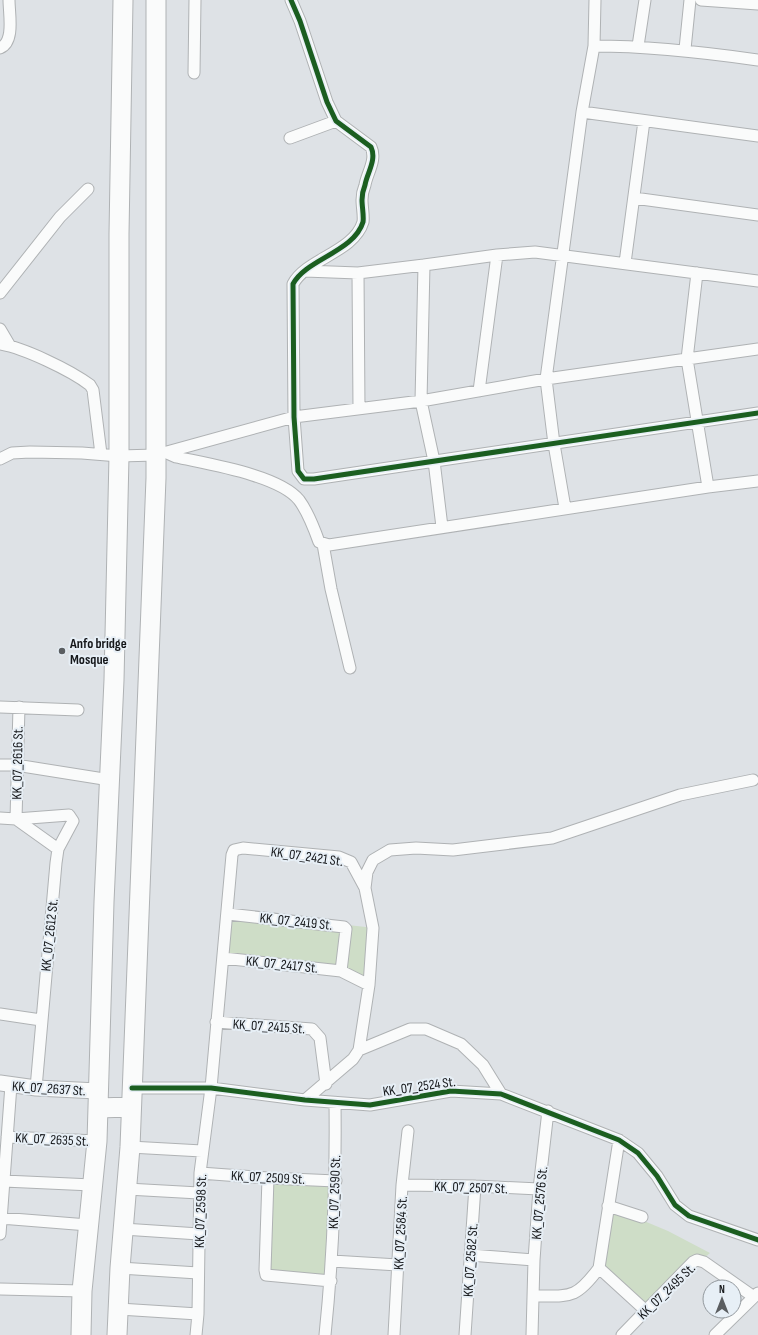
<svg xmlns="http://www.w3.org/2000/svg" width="758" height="1335" font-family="'Sofia Sans Condensed',sans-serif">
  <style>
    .green { fill: #ceddc7 }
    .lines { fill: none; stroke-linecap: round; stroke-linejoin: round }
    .street-casing { stroke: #afb2b4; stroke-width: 13 }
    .secondary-casing { stroke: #afb2b4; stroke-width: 17 }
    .highway-casing { stroke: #afb2b4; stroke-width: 21 }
    .street { stroke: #fafbfb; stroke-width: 11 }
    .secondary { stroke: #fafbfb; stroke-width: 15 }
    .highway { stroke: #fafbfb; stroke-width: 19 }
    .cycleway-casing { stroke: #e7eff6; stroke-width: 8 }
    .cycleway { stroke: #1b5e20; stroke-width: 5 }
    .poi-dot { fill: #5b5e61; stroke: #e7eff6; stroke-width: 1.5 }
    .labels { text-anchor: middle; stroke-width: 4; stroke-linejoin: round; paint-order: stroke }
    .poi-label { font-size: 14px; font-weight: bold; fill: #15171a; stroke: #e7eff6; text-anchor: start }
    .street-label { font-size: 14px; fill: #15171a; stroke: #e7eff6 }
  </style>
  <rect width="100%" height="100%" fill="#dee2e6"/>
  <path class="green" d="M228,912L375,928L370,976L222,957Z
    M268,1178L336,1181L331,1281L265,1270Z
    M608,1206L668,1231L710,1253L645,1310L599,1268Z"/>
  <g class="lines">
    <defs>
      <path id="street" d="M291,0L300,21L327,102L336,121L371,147C377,160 367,173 365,185C363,190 362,195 362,200C362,207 364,216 363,222C354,252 306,259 293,284L294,417L298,471L304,479H314L758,413
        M701,0L758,4
        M594,46C650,46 702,52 758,60
        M638,46L645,0
        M0,48C15,42 9,14 9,0
        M685,49L690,0
        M194,73L195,0
        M582,112L594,46L595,0
        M290,138L336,121
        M634,198L758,215
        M625,263L644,121
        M305,271L358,273L424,265
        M358,273L359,409
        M0,293L60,217L88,189
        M0,329L10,346
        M0,344C24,348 70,370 90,385L93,390L101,454
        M479,391L497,255
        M167,453L176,457C207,464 279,475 299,500C308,512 314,528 319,542L329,545L708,487L758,481
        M0,459L12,453L30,452L82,453L119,456L156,455L294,417L421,401L546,379L687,359L697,273
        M708,487L687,359L758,349
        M565,508L554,444L546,379L582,112L758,136
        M442,527L434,461L421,401L424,265L497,255L535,252L758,281
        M323,544L331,589L350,668
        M0,707L78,710
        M0,765H16L110,780
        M0,818L16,819L69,815L73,821L58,849L56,863L36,1088
        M16,819L19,707
        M16,819L58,849
        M228,914L344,927L346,929L341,971
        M223,958L341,971L369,985
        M0,1014L41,1020
        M216,1022L312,1029L320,1038L326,1084
        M359,1050L410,1029H426L461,1044L483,1065L501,1094
        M132,1088H211L305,1100L370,1105L451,1091L501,1094L619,1140L638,1153L657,1176L675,1205L689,1216L758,1240
        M305,1100L353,1059L359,1050L369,985L373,928L365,888L367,872L373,860L390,850L416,848L453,850L552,838L680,795L753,780
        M7,1137L97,1141
        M619,1140L599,1268L645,1310
        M130,1147L202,1151
        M200,1173L268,1178L336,1181
        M268,1178L265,1270L266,1275L331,1281
        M4,1181L92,1185
        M402,1185L475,1186L539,1189
        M127,1189L199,1193
        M608,1206L642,1217
        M0,1218L88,1225
        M123,1229L199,1234
        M0,1234L11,1085
        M470,1255L534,1260
        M332,1261L398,1265
        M120,1268L198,1273
        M0,1289L82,1291
        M534,1296C571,1296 576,1299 599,1268
        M119,1309L198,1314
        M196,1335L198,1314L200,1173L211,1088L232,855L234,850L243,848L339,857L351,862L365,888
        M325,1335C333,1258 336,1181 335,1103
        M394,1335L402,1185L408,1131
        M465,1335L475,1186
        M532,1335L534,1260L539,1189L548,1111
        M622,1335L693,1262L697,1260L704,1262L754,1297
        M715,1335L758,1293"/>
      <path id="secondary" d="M0,1083L36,1088L98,1091"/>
      <path id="highway" d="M98,1108L131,1107
        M81,1335L82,1291L97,1141L104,902L114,680L119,456V234L123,0
        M117,1335L120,1268L130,1147L156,478V0"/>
    </defs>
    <use href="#street" class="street-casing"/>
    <use href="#secondary" class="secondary-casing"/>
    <use href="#highway" class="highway-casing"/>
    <use href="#street" class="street"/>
    <use href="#secondary" class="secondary"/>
    <use href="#highway" class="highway"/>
    <defs>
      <path id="cycleway" d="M291,0L300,21L327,102L336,121L371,147C377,160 367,173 365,185C363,190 362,195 362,200C362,207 364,216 363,222C354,252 306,259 293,284L294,417L298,471L304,479H314L758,413
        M132,1088H211L305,1100L370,1105L451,1091L501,1094L619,1140L638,1153L657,1176L675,1205L689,1216L758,1240"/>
    </defs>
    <use href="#cycleway" class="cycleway-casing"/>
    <use href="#cycleway" class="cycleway"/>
  </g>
  <circle class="poi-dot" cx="62" cy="651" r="4"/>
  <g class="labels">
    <g class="poi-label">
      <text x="70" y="648">Anfo bridge<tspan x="70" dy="16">Mosque</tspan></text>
    </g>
    <g class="street-label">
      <text transform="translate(17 763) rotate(-89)" y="5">KK_07_2616 St.</text>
      <text transform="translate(307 856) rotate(8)" y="5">KK_07_2421 St.</text>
      <text transform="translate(296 921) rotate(6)" y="5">KK_07_2419 St.</text>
      <text transform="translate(49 935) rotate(-84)" y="5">KK_07_2612 St.</text>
      <text transform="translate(282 964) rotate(6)" y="5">KK_07_2417 St.</text>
      <text transform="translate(269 1026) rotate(4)" y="5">KK_07_2415 St.</text>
      <text transform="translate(419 1086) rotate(-8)" y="5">KK_07_2524 St.</text>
      <text transform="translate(49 1088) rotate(4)" y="5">KK_07_2637 St.</text>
      <text transform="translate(52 1139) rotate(3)" y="5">KK_07_2635 St.</text>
      <text transform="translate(268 1177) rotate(3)" y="5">KK_07_2509 St.</text>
      <text transform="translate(471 1187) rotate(2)" y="5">KK_07_2507 St.</text>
      <text transform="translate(334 1192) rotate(-88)" y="5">KK_07_2590 St.</text>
      <text transform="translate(539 1203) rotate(-85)" y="5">KK_07_2576 St.</text>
      <text transform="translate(200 1211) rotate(-88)" y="5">KK_07_2598 St.</text>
      <text transform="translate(400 1233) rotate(-87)" y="5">KK_07_2584 St.</text>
      <text transform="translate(470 1260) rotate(-86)" y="5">KK_07_2582 St.</text>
      <text transform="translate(666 1291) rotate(-44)" y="5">KK_07_2495 St.</text>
    </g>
  </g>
  <g transform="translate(722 1299)"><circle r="19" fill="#e7eff6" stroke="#93999e"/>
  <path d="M0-3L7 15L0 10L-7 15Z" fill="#5b5e61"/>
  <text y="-6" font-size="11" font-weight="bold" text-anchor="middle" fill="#15171a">N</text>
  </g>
</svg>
